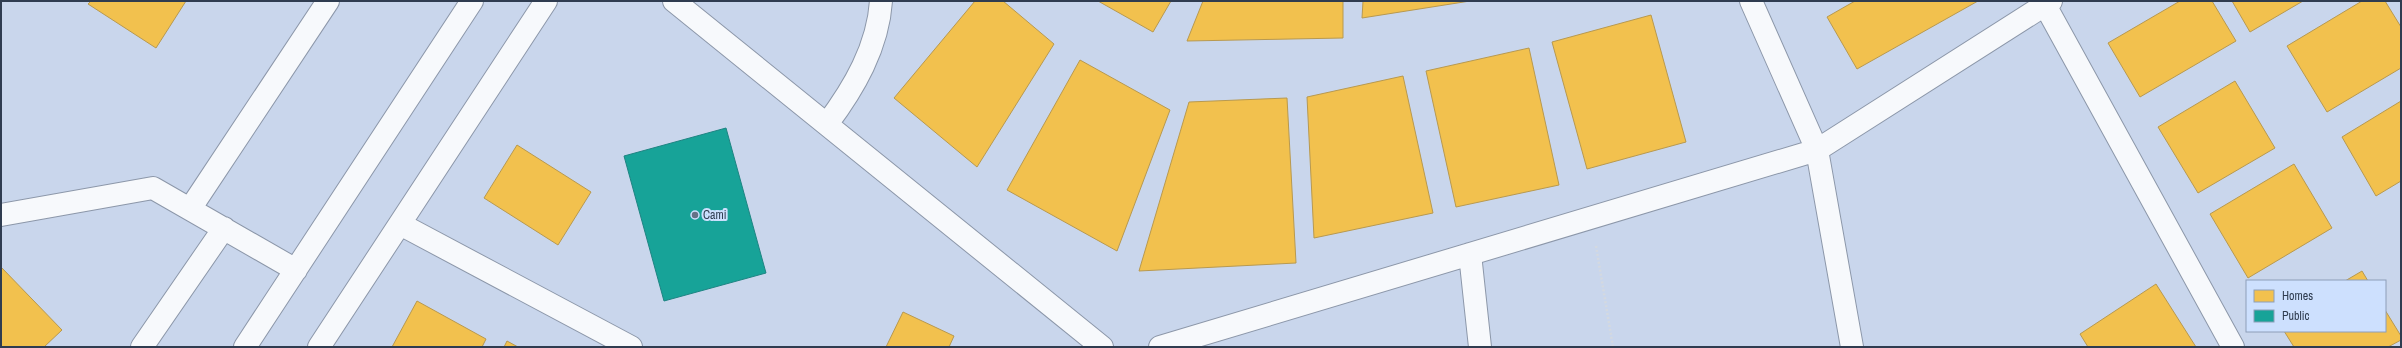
<svg xmlns="http://www.w3.org/2000/svg" width="2402" height="348" font-family="'Archivo Narrow',sans-serif">
  <style>
    .homes { fill: #f2c14e; stroke: #b8994f }
    .public { fill: #17a398; stroke: #1e8482 }
    .lines { fill: none; stroke-linecap: round; stroke-linejoin: round }
    .minor-casing { stroke: #8c97a9; stroke-width: 24 }
    .path { stroke: #d4d9e0; stroke-width: 2.5; stroke-dasharray: 2 2; stroke-linecap: butt }
    .minor { stroke: #f7f9fc; stroke-width: 22 }
    .poi-dot { fill: #657287; stroke: #cde0fe; stroke-width: 1.5 }
    .labels { text-anchor: middle; stroke-width: 4; stroke-linejoin: round; paint-order: stroke }
    .poi-label { font-size: 12px; fill: #2f3c50; stroke: #cde0fe; text-anchor: start }
  </style>
  <rect width="100%" height="100%" fill="#c9d6ec"/>
  <path class="homes" d="M91,1H186L156,48L88,4Z
    M975,1H1003L1054,44L977,167L894,98Z
    M1098,1H1171L1153,32Z
    M1203,1H1343V38L1187,41Z
    M1363,1H1470L1362,18Z
    M1855,1H1978L1857,69L1827,17Z
    M2180,1H2212L2236,41L2140,97L2108,43Z
    M2232,1H2303L2250,32Z
    M2362,1H2385L2401,27V68L2327,112L2287,46Z
    M1651,15L1686,142L1587,169L1552,42Z
    M1529,48L1559,185L1456,207L1426,71Z
    M1080,60L1170,110L1117,251L1007,190Z
    M1403,76L1433,213L1314,238L1307,97Z
    M2235,81L2275,148L2198,193L2158,127Z
    M1287,98L1296,263L1139,271L1189,102Z
    M2401,101V181L2376,196L2342,137Z
    M517,145L591,192L558,245L484,198Z
    M2294,164L2332,228L2248,278L2210,214Z
    M1,267L62,330L44,347H1Z
    M2362,271L2368,281H2345Z
    M2156,284L2196,347H2088L2080,334Z
    M417,301L486,339L482,347H392Z
    M2385,310L2401,336V340L2388,347H2294L2284,331H2385Z
    M903,312L954,336L949,347H886Z
    M507,341L518,347H504Z"/>
  <path class="public" d="M726,128L766,273L664,301L624,156Z"/>
  <g class="lines">
    <defs>
      <path id="minor" d="M674,1L1102,347
        M1751,1L1817,150L1852,347
        M2045,5L2233,347
        M827,124C854,88 878,47 881,1
        M190,209L328,1
        M1,215L153,188L296,270
        M400,224L631,347
        M1470,254L1480,347
        M142,347L224,228
        M245,347L472,1
        M319,347L546,1
        M1160,347L1817,150L2051,1"/>
    </defs>
    <use href="#minor" class="minor-casing"/>
    <path class="path" d="M1596,246L1613,347"/>
    <use href="#minor" class="minor"/>
  </g>
  <circle class="poi-dot" cx="695" cy="215" r="4"/>
  <g class="labels">
    <g class="poi-label">
      <text x="703" y="219">Cami</text>
    </g>
  </g>
  <rect width="2402" height="348" fill="none" stroke="#2f3c50" stroke-width="4"/>
  <rect x="2246" y="280" width="140" height="52" fill="#cde0fe" stroke="#8e9eb8"/>
  <rect x="2254" y="290" width="20" height="12" fill="#f2c14e" stroke="#8e9eb8"/>
  <text x="2282" y="300" font-size="12" fill="#2f3c50">Homes</text>
  <rect x="2254" y="310" width="20" height="12" fill="#17a398" stroke="#8e9eb8"/>
  <text x="2282" y="320" font-size="12" fill="#2f3c50">Public</text>
</svg>
